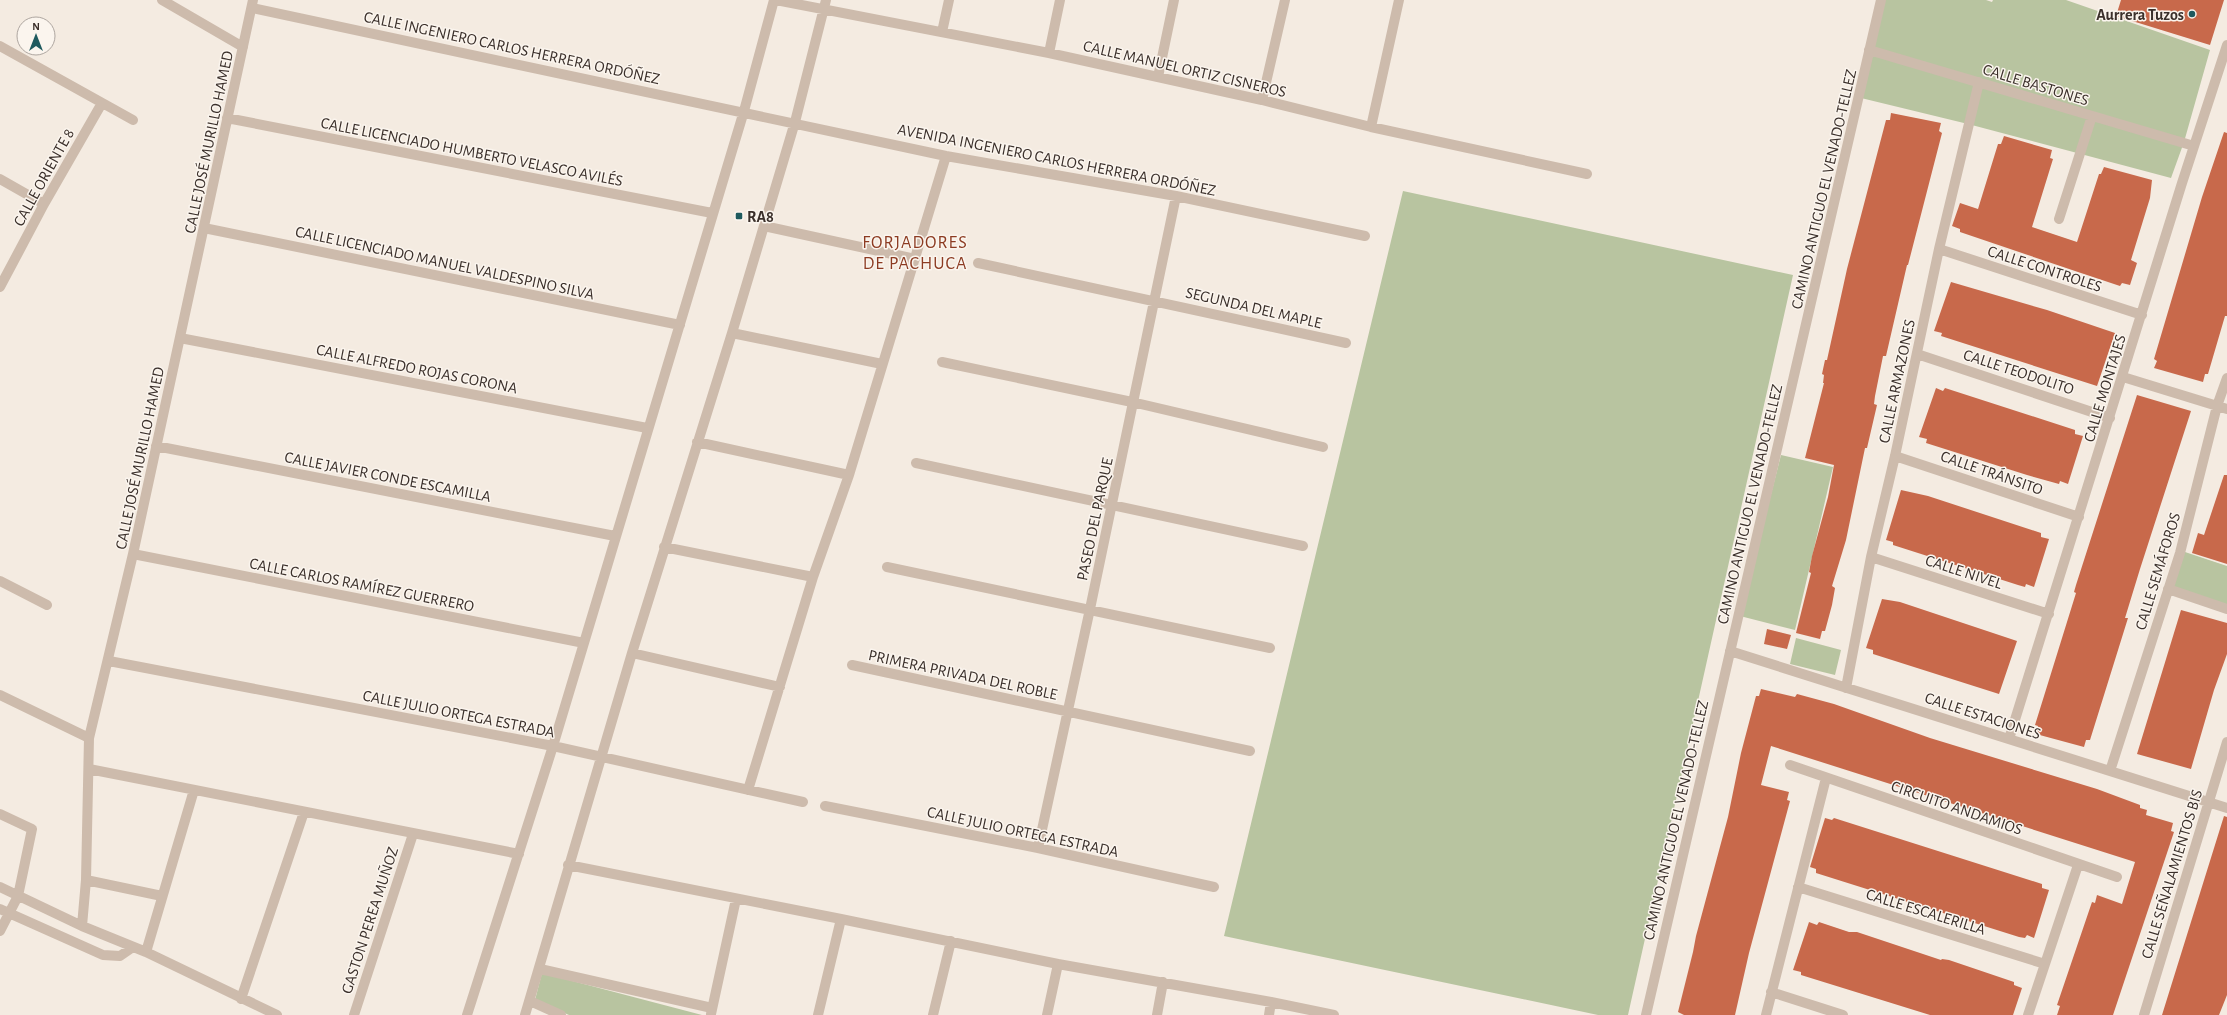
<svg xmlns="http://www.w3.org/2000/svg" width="2227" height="1015" font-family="'Alegreya Sans',sans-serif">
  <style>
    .green { fill: #b8c4a0 }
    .building { fill: #c8694b }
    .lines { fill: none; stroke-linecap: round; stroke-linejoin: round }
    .minor { stroke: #cdbbac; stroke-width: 10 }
    .poi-dot { fill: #1f5a5e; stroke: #fbf5ee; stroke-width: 1.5 }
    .labels { text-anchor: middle; stroke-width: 3; stroke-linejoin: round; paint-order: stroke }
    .poi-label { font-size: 16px; font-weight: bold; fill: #3b302b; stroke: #fbf5ee; text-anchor: end }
    .street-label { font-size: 16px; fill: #3b302b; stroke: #fbf5ee }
    .quarter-label { font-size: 18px; letter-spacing: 1px; fill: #8c3b22; stroke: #fbf5ee }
  </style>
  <rect width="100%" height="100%" fill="#f4ebe1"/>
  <path class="green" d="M1882,0H1986L1992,2L1993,0H2066L2210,50L2184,142L2171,178L1968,124L1861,98Z
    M1403,191L1793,275L1628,1015H1598L1224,936Z
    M1781,455L1833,467L1795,630L1740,616Z
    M2182,551L2227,566V605L2172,586Z
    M1796,638L1841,650L1835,675L1790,664Z
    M542,973L702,1015H569L535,1000Z"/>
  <path class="building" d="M2121,0H2224L2210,45L2116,16Z
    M1891,113L1941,123L1939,131L1942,133L1908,265H1907L1886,356H1883L1875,396L1874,404L1877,405L1867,448H1865L1846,540L1832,586L1835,588L1832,605L1825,631H1822L1820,639L1796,633L1811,573L1809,572L1812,556L1828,497L1834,465L1805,458L1824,383H1823L1824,375L1822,374L1825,360H1827L1847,269L1886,120H1890Z
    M2224,132L2227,133V316H2225L2208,374H2205L2203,382L2154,368L2157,361L2154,359L2202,197Z
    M2004,136L2052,150L2050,158L2053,159L2032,227L2077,242L2099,174H2101L2104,167L2152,180L2150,198L2131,260L2137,263L2130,285L2122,283L2120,286L2078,272L1960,232V229L1952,226L1960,203L1978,209L1998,144H2001Z
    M1951,282L2047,310L2115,333L2097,386L1941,336L1942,333L1934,331Z
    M1936,388L1943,391L1945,388L2075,430V434L2083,436L2068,484L2060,481L2059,484L2027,475L1926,443L1927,439L1919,437Z
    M2137,395L2191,411L2140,569L2125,618H2128L2090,740H2086L2084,747L2036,734L2038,726L2035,725L2076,593L2074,592L2076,585Z
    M2224,475H2227V564L2192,553L2198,533L2204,535Z
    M1901,490L1928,496L2041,533V537L2049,539L2034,587L2026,584L2025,587L2018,585L1893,545V542L1886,540Z
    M1882,599L1900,602L2017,641L1999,694L1873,654V650L1866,648Z
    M2181,610L2227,623V654L2214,690L2191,769L2137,754Z
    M1767,629L1791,635L1787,649L1764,644Z
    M1761,689L1795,697L1797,694L1834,704L1930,738L2097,789L2140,805V808L2147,810L2146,815L2173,823L2171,831L2174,832L2113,1015H2057L2060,1006L2057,1005L2092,902L2095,903L2097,895L2122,904L2135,862L1771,746L1761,785L1789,792L1787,800L1790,801L1749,953L1735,1015H1684L1678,1012L1693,952L1696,936L1728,817L1741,753L1756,696H1759Z
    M2224,816L2227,817V995L2219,1015H2162Z
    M1825,818L1832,820L1834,818L2042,884V888L2049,890L2034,938L2027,935L2025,938L2019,937L1816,873V869L1810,867Z
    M1809,922L1817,925L1819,922L1849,932H1857L1941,960L1942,959L1949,960L2014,982V985L2022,988L2013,1015H1930L1801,975V972L1793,970Z"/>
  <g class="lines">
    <path class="minor" d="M162,0L243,47
      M776,0L1049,53L1262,100L1371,127L1587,174
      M252,8L946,156L1176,196L1365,236
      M942,32L949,0
      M0,46L133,120
      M1869,50L2194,146
      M1049,53L1060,0
      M1158,77L1174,0
      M1262,100L1285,0
      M227,118L712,213
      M1371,127L1399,0
      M0,179L44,204
      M2059,219L2092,116
      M764,226L915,259
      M204,228L680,325
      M1939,249L2142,315
      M978,263L1346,343
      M0,287L44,204L102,103
      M732,333L882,364
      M180,338L647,428
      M1917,354L2110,418
      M942,362L1132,402L1323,447
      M2123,377L2227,409
      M697,442L849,475
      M156,446L615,536
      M1895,456L2079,517
      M916,463L1303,546
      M664,547L813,577
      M133,554L584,643
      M1871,557L2049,614
      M887,567L1270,648
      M0,581L47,605
      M2168,589L2227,609
      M1730,651L2227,808
      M632,653L780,687
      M109,661L553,746L803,802
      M852,665L1250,751
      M1846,688L1871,557L1895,456L1939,249L1979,82
      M0,695L89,738
      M2009,739L2182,183L2227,45
      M1790,765L2117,877
      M89,769L519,854
      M2110,771L2180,553L2217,406L2227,378
      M748,790L813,577L849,475L946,156
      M825,806L1038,848L1214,887
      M0,814L32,829L18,896L0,931
      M1038,848L1090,609L1176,196
      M568,865L841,919L1058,964L1271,1002L1334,1015
      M86,880L162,896
      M0,887L82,926L146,952L277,1015
      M1798,887L2045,964
      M0,909L103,955L120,956L133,947
      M82,926L86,880L89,738L133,554L253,0
      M146,952L194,790
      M540,969L712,1008
      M1771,992L1843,1015
      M241,999L304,812
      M530,1001L561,1015
      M711,1014L736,899
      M354,1015L413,834
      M467,1015L553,746L744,111L774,0
      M525,1015L632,653L732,333L795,122L826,0
      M818,1015L841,919
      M933,1015L951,941
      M1047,1015L1058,964
      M1157,1015L1163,982
      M1269,1015L1271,1002
      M1646,1015C1724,677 1803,339 1881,0
      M1766,1015L1826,778
      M2028,1015L2078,865
      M2144,1015L2227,742"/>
  </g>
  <g class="poi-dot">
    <circle cx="2192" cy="14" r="4"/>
    <rect x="735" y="212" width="8" height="8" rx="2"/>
  </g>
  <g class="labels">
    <g class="poi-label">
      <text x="2184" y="20">Aurrera Tuzos</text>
      <text x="747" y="222" text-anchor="start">RA8</text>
    </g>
    <g class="street-label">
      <text transform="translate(512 47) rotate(12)" y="6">CALLE INGENIERO CARLOS HERRERA ORDÓÑEZ</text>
      <text transform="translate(1185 68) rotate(13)" y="6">CALLE MANUEL ORTIZ CISNEROS</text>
      <text transform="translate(2036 84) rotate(17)" y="6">CALLE BASTONES</text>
      <text transform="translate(208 142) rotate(-78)" y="6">CALLE JOSÉ MURILLO HAMED</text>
      <text transform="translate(472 151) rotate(11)" y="6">CALLE LICENCIADO HUMBERTO VELASCO AVILÉS</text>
      <text transform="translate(1057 159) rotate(11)" y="6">AVENIDA INGENIERO CARLOS HERRERA ORDÓÑEZ</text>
      <text transform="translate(43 177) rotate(-61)" y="6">CALLE ORIENTE 8</text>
      <text transform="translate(1823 189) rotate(-77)" y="6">CAMINO ANTIGUO EL VENADO-TELLEZ</text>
      <text transform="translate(445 262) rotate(12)" y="6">CALLE LICENCIADO MANUEL VALDESPINO SILVA</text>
      <text transform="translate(2045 268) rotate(18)" y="6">CALLE CONTROLES</text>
      <text transform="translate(1254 307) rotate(13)" y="6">SEGUNDA DEL MAPLE</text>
      <text transform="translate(417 368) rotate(11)" y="6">CALLE ALFREDO ROJAS CORONA</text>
      <text transform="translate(2019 371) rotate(18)" y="6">CALLE TEODOLITO</text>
      <text transform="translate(1896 381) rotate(-78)" y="6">CALLE ARMAZONES</text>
      <text transform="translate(2104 388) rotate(-73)" y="6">CALLE MONTAJES</text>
      <text transform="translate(139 458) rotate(-78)" y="6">CALLE JOSÉ MURILLO HAMED</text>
      <text transform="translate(1992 472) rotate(19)" y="6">CALLE TRÁNSITO</text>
      <text transform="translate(388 476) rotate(11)" y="6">CALLE JAVIER CONDE ESCAMILLA</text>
      <text transform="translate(1749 504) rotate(-77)" y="6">CAMINO ANTIGUO EL VENADO-TELLEZ</text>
      <text transform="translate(1094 519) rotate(-78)" y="6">PASEO DEL PARQUE</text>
      <text transform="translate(1964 571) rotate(18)" y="6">CALLE NIVEL</text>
      <text transform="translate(2157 571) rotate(-73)" y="6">CALLE SEMÁFOROS</text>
      <text transform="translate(362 584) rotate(11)" y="6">CALLE CARLOS RAMÍREZ GUERRERO</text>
      <text transform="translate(963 674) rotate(12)" y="6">PRIMERA PRIVADA DEL ROBLE</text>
      <text transform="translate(459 713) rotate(11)" y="6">CALLE JULIO ORTEGA ESTRADA</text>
      <text transform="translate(1983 715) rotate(18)" y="6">CALLE ESTACIONES</text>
      <text transform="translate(1957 807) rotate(19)" y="6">CIRCUITO ANDAMIOS</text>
      <text transform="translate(1675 820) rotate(-77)" y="6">CAMINO ANTIGUO EL VENADO-TELLEZ</text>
      <text transform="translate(1023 831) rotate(12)" y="6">CALLE JULIO ORTEGA ESTRADA</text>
      <text transform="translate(2171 874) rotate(-73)" y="6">CALLE SEÑALAMIENTOS BIS</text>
      <text transform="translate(1926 911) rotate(17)" y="6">CALLE ESCALERILLA</text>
      <text transform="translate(369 920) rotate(-72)" y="6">GASTON PEREA MUÑOZ</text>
    </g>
    <g class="quarter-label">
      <text x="915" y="248">FORJADORES<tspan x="915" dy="21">DE PACHUCA</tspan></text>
    </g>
  </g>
  <g transform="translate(36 36)"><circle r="19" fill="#fbf5ee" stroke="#aea6a0"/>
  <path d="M0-3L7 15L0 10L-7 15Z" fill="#1f5a5e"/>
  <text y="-6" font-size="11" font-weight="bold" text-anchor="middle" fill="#3b302b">N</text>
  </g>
</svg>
